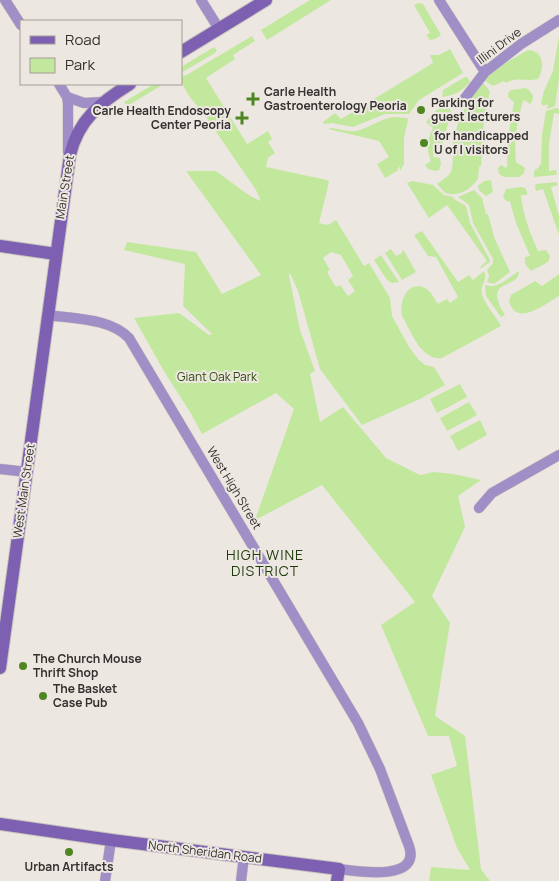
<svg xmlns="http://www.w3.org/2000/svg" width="559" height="881" font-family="Manrope,sans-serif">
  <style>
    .green { fill: #c2e89e; fill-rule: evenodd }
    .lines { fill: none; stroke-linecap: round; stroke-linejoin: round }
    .street-casing { stroke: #c8c3bd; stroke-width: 11 }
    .secondary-casing { stroke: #c8c3bd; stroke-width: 14 }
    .street { stroke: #a08ec6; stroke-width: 10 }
    .secondary { stroke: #7e60b2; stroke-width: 12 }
    .poi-dot { fill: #4e8621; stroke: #ede7e1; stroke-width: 2 }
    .labels { text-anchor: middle; stroke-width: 4; stroke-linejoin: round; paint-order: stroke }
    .street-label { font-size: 12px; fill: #33312f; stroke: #ede7e1 }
    .poi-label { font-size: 12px; font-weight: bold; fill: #33312f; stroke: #ede7e1; text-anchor: start }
    .park-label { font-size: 12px; fill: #2f4a0b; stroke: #ede7e1 }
    .neighbourhood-label { font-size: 14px; letter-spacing: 1px; fill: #213c0c; stroke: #ede7e1 }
  </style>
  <rect width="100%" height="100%" fill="#ede7e1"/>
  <path class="green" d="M310,0H331L267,40L261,30Z
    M418,3L423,4L441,35L435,39L430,40L426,35L430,33L414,5Z
    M252,36L255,41L233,55L235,59L206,78L247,144L268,131L272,139L268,142L275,153L268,158L266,167L327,180L329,182L319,223L328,225L336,220L364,266L369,263L390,298L392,316L409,347L418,359L425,365L434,367L445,385L420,399L362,425L320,369L298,291L290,273L289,275L300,330L315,371L310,374L320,422L343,407L386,458L420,475L434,472L453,474L481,480L458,496L465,527L432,596L450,623L435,716L465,736L481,869L490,881H429L431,867L470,870L457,848L431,775L457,766L449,736H428L381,625L415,602L322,485L255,520L294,409L276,393L202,434L190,412L165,373L134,318L179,313L209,335L212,334L183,306L185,264L124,250L127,242L196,252L222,294L261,275L186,171H216L250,196L261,201L256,190L204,114L189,96L181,82V77L184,75L185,76ZM331,252L341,255L353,276L348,280L355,291L348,296L340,285L336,287L328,274V271L330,270L323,258Z
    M559,36V79L555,106L547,109L548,104L543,106L541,103L544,91L553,71Z
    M214,47L217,50L215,53L181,73V67Z
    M450,49L463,73L419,100L409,114H385L353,127L332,123L324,124L323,122L335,113L341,119L433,63L430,55H439Z
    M528,50C544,51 545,67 538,79C526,82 517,76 506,83L504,81L493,86L484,80L502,65Z
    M465,77L468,78L470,82C461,92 455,95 442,97L443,90Z
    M482,82L490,91L484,121L481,166L479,167L478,179C470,190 458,197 445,193L437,184C453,173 452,174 453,154H451C454,126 465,103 482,82Z
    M154,84H164L127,106L124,102Z
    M526,88C532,92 536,98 530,104L524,100L523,101C517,121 514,141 516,162L525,168L524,173L519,177H504L499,174L498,168L501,165L506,168L507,167L508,137L514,102L508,97V93L511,90Z
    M443,106L449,107L451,112L443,143H435L433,157L440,158L441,164L439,170L435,171L428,169L425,165L431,161C426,149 427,139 433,128L426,122L434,112Z
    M555,108L559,109V114L554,113L549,144V171L556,170L557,174L555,175L534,177V171L539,167L541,163L542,135L546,111Z
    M394,117L407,118L408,120L404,138V164L400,171V166L397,171L385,178L377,164L389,157L379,141L328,129L331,128C340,129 347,132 356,131C370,128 379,119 394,117Z
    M491,180L493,192L486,196L479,190L478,186L484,181Z
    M412,181L433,185L444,195L453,197L454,199L466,206L470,223L490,260V262L481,268L480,267L487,261L447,205L429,218L407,183Z
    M556,182L558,185L551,187L559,216V235L543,189L536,191L535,186L536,184Z
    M521,187L525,188L527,192V195H521C523,215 530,233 538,251L546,250L550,256L548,262L531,271L525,264V257L530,256L516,223L510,202L505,200L503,197L506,189Z
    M474,190L482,198L486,214H488L494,237L510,272L494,284L487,282L489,276L487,270L493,263V259L473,223L469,205L458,197Z
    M422,231L458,282L469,275L473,280L484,271C488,280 480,285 482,294C485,305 496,316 501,326L442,358C421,361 411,331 402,316C399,302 407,280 425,288C431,291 434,298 438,304L447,299L450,303L458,297L436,257L428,256L414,235Z
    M391,249L396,256L402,253L403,249L416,272L402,280L385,253Z
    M381,255L399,282L392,283L387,280L374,260Z
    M519,271C519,291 481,276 505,315L501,317L486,296L485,286L486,285C497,290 509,277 519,271Z
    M559,274V296C545,304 516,328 509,301L511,295L535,281L542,286Z
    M460,384L467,397L437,413L430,399Z
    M469,402L477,415L447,431L440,418Z
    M480,420L487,435L458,451L450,436Z"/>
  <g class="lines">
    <defs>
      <path id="street" d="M5,0L21,25
        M201,0L219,29
        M439,0L485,72
        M59,84L67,97L68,103V152
        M67,97L84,103L102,102
        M462,102L485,72L521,44L559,20
        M48,315C74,319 110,318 129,338L358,723L380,769L409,846C421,881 361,872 339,869
        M0,469L27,472
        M479,508L492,493L559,455
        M105,881L111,840
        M241,881L244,856"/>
      <path id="secondary" d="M181,52L266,0
        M0,246L56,254
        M0,668L70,155C78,120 101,102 130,84
        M0,824L111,840L339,869L337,881"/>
    </defs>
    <use href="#street" class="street-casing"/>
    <use href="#secondary" class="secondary-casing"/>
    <use href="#street" class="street"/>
    <use href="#secondary" class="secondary"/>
  </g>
  <g class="poi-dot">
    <path d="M250.5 91.5h5v5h5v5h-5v5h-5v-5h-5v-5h5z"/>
    <circle cx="421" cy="110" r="5"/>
    <path d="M239.5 110.5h5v5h5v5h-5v5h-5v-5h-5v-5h5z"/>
    <circle cx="424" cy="143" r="5"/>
    <circle cx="23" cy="666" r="5"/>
    <circle cx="43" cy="696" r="5"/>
    <circle cx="69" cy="852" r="5"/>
  </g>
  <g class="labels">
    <g class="street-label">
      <text transform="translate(499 46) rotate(-37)" y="4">Illini Drive</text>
      <text transform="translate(65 187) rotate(-81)" y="4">Main Street</text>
      <text transform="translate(234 488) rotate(59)" y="4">West High Street</text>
      <text transform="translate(24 491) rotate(-82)" y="4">West Main Street</text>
      <text transform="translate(205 852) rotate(7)" y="4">North Sheridan Road</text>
    </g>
    <g class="poi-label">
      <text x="264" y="96">Carle Health<tspan x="264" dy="14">Gastroenterology Peoria</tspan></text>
      <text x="431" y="107">Parking for<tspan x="431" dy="14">guest lecturers</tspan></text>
      <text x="231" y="115" text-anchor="end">Carle Health Endoscopy<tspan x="231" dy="14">Center Peoria</tspan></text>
      <text x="434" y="140">for handicapped<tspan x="434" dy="14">U of I visitors</tspan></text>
      <text x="33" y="663">The Church Mouse<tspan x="33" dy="14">Thrift Shop</tspan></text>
      <text x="53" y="693">The Basket<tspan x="53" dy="14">Case Pub</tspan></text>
      <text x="69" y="871" text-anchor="middle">Urban Artifacts</text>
    </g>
    <g class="park-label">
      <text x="217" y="381">Giant Oak Park</text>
    </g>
    <g class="neighbourhood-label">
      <text x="265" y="560">HIGH WINE<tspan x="265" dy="16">DISTRICT</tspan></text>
    </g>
  </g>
  <rect x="20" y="20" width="162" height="65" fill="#ede7e1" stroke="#a39e9a"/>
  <rect x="30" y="36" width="25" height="8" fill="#7e60b2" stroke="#a39e9a"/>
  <text x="65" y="45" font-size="15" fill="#33312f">Road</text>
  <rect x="30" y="58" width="25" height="15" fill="#c2e89e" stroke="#a39e9a"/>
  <text x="65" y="70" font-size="15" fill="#33312f">Park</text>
</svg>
